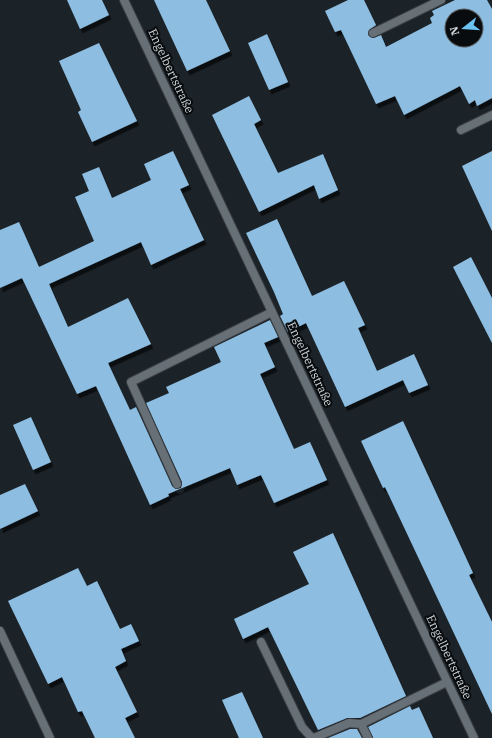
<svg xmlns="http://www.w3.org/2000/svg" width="492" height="738" font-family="'IBM Plex Serif',serif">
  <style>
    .building { fill: #8dbde1; fill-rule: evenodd; filter: url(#shadow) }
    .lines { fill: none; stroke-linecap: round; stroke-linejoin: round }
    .service-casing { stroke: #3a3f44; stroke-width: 10 }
    .minor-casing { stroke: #3a3f44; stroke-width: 10 }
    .service { stroke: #677076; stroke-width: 8 }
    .minor { stroke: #677076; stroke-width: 8 }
    .labels { text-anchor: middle; stroke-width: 4; stroke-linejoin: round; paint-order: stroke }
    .street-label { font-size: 12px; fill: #cdd2d6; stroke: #090c0e }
  </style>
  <defs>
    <filter id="shadow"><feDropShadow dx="2.5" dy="4.5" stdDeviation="0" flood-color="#0009"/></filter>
  </defs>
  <rect width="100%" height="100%" fill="#1c2328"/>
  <path class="building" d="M67,0H102L109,15L80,29Z
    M154,0H206L230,51L187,71Z
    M348,0H364L376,25L369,30L368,35L373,38L381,35L386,47L432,23L430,18L434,15L432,11L455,0H487L492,9V98L477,106L475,100L469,104L460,86L404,115L395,96L376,104L341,30L335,32L325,11ZM452,16H476V40H452Z
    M267,34L288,82L269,90L248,43Z
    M99,43L137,121L92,142L78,112L81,110L59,61Z
    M249,96L261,120L254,124L278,173L323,154L338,190L319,199L314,185L259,212L212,115Z
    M173,151L189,185L180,189L204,240L151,265L141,242L49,284L68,327L128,298L151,344L108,363L130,410L136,407L172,486L176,489L181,488L182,482L146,403L169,393L166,387L221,362L214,347L270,320L278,337L264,343L275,367L260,374L294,449L310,442L327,480L274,503L261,475L237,485L230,468L168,494L169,496L150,505L96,386L77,394L22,278L0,288V230L19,222L39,267L94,241L75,197L89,191L82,174L99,167L112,198L151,180L144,164Z
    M492,151V231L462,166Z
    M277,219L312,296L344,281L365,325L358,328L377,371L414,354L428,385L409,393L403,380L345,407L306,323L288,332L280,316L283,314L274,292L246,233Z
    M471,257L492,298V343L453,267Z
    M31,417L51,462L33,470L13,425Z
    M403,421L473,573L469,575L492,622V714L385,487L383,488L361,441Z
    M25,484L38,511L0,529V495Z
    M333,533L406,696L360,718H347L318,730L268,627L243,639L234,619L309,584L293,552Z
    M78,568L87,586L97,581L120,629L131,624L139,641L121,649L126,661L115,667L137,712L125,718L135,738H95L82,711L78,712L62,677L48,684L8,601Z
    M242,692L263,738H239L222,700Z
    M410,706L412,710L419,707L433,738H373L368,727Z
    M350,729H357L362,738H328Z"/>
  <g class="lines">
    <defs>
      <path id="service" d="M373,33L441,0
        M461,130L492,115
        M177,484L131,382L272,312
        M261,642L302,727L312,738
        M361,724L368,738
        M314,738L349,723L361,724L447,682"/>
      <path id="minor" d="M124,0L474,738
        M0,631L50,738"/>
    </defs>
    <use href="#service" class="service-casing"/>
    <use href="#minor" class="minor-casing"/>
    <use href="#service" class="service"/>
    <use href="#minor" class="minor"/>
  </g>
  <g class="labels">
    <g class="street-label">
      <text transform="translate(171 71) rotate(65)" y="4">Engelbertstraße</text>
      <text transform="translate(310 364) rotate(65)" y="4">Engelbertstraße</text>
      <text transform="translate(449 657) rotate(65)" y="4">Engelbertstraße</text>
    </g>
  </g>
  <g transform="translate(464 28) rotate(253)"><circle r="19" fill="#090c0e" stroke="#575b5e"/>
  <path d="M0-3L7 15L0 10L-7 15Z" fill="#6bc3f2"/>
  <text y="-6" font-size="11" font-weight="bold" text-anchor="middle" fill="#cdd2d6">N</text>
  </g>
</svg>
